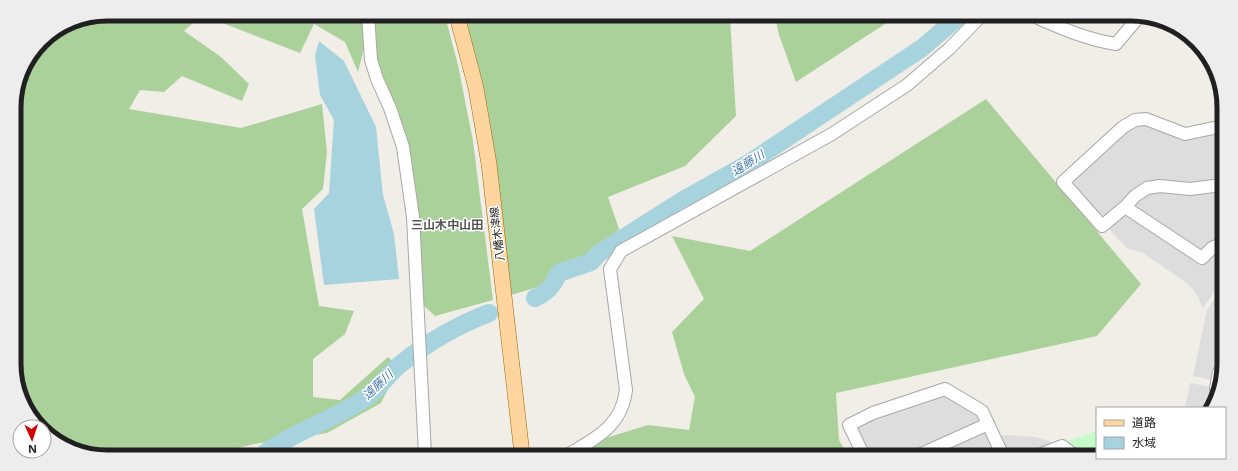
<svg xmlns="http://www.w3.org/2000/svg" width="1238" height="471" font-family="'Open Sans','Noto Sans JP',sans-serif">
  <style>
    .residential { fill: #dedddd }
    .forest { fill: #abd19b }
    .park { fill: #c4fbc8 }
    .water { fill: #a7d3df }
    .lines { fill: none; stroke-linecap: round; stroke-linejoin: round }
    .river { stroke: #a7d3df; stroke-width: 18 }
    .minor-casing { stroke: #a7a7a7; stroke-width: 14 }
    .major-casing { stroke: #9d6700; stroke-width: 16 }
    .minor { stroke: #fff; stroke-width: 12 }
    .major { stroke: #fed49f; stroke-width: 15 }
    .labels { text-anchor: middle; stroke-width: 3; stroke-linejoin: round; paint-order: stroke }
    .street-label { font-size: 11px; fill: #202020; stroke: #fff }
    .water-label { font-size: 12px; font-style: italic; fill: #477aab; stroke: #fff }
    .neighbourhood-label { font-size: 12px; font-weight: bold; fill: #535353; stroke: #fff }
    .rim { fill: none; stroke: #202020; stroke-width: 5 }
  </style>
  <rect width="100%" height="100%" fill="#f1ede7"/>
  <path class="residential" d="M1149,125L1187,140L1215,134L1220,156L1218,157L1222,180L1199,184L1145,183L1136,188L1107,215H1101L1074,185V180L1132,126Z
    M1222,190L1221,239L1206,248L1197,250L1136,207V201L1153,191Z
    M1121,214H1128L1204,265L1212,255L1221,249V282L1203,308L1196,293L1187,283L1143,253L1127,248L1108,228Z
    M1220,290V352L1212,380L1193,376L1207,310Z
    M1190,383L1211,387V391L1219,393L1209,408H1185Z
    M943,395L948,396L979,414L982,418L979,424L909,456H868L856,432L858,425L874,417Z
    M981,431L988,434L999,456H927Z
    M1008,435L1036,437L1055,443L1026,456H1005L998,436Z"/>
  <path class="forest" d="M107,14L362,15L364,48L358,72L345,42L314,24L300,53L202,15L184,31L221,57L249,84L242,101L182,76L164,92L140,90L129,109L241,128L322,104L327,152L323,189L302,209L319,306L354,311L345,334L313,359V397L340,400L388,357L399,367L381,403L327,433L254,444L218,453L77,452L44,430V427L37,425L16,382L14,101L24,66L45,37L72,21Z
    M374,15L445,16L458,65L473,141L493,300L435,316L423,305L408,146L395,106L382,77L377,59Z
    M465,16L730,17L736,116L685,166L608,197L619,229L572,277L511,295L482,86Z
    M775,17L894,18L796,82L779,35Z
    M986,99L1141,284L1097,336L836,393L839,440L848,456L578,454L606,438L648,425L689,430L695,397L684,374L672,332L704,299L672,236L750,251Z"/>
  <path class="park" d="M1097,431V457H1084L1065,442Z"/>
  <path class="water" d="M319,41L344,61L376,127L383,195L394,234L399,279L324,285L314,209L329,193L334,120L320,95L315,56Z"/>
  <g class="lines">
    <path class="river" d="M535,298C548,292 553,285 559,273L591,262L598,254L683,200L749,163L922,48L957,18
      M265,453C296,431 333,420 364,399C379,390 388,373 402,363C428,342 458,325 489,313"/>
    <defs>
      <path id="minor" d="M368,15L371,60L377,79L390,108L403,147L413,217L425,454
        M1038,18C1063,29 1089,40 1116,44L1137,19
        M1222,185L1190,189L1160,186L1147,188L1135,196L1125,207L1102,226L1063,182L1123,127L1135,120L1146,119L1185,134L1223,126
        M1125,207L1202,258L1212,248L1221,244
        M1219,389L1216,388L1219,372
        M569,454C597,438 622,425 626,390L610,269L621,251L832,134L907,85L950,48L979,18
        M864,456L849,425L873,413L945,389L982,411L1003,456
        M917,456L988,424
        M1036,456L1062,446L1077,457"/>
      <path id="major" d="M457,16L476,88L489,164L522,454"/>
    </defs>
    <use href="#minor" class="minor-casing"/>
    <use href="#major" class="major-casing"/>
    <use href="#minor" class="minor"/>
    <use href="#major" class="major"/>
  </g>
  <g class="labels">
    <g class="street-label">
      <text transform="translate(497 234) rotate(-97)" y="4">八幡木津線</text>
    </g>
    <g class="water-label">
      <text transform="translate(748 163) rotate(-32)" y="4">遠藤川</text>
      <text transform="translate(378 385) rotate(-43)" y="4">遠藤川</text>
    </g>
    <g class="neighbourhood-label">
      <text x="447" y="229">三山木中山田</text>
    </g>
  </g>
  <path d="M0 0H1238V471H0ZM107 21H1131A86 86 0 0 1 1217 107V364A86 86 0 0 1 1131 450H107A86 86 0 0 1 21 364V107A86 86 0 0 1 107 21Z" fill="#ededed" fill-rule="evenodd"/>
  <path class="rim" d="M107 21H1131A86 86 0 0 1 1217 107V364A86 86 0 0 1 1131 450H107A86 86 0 0 1 21 364V107A86 86 0 0 1 107 21Z"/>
  <rect x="1096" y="407" width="130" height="52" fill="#ffffff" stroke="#a6a6a6"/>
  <rect x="1104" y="420" width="20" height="6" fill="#fed49f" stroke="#a6a6a6"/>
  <text x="1132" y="427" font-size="12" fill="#202020">道路</text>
  <rect x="1104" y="437" width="20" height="12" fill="#a7d3df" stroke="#a6a6a6"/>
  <text x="1132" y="447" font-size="12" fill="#202020">水域</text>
  <g transform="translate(32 439) rotate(177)"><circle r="19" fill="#ffffff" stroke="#a6a6a6"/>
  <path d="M0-3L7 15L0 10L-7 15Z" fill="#d10002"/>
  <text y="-6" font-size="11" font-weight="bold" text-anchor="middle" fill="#202020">N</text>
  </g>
</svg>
